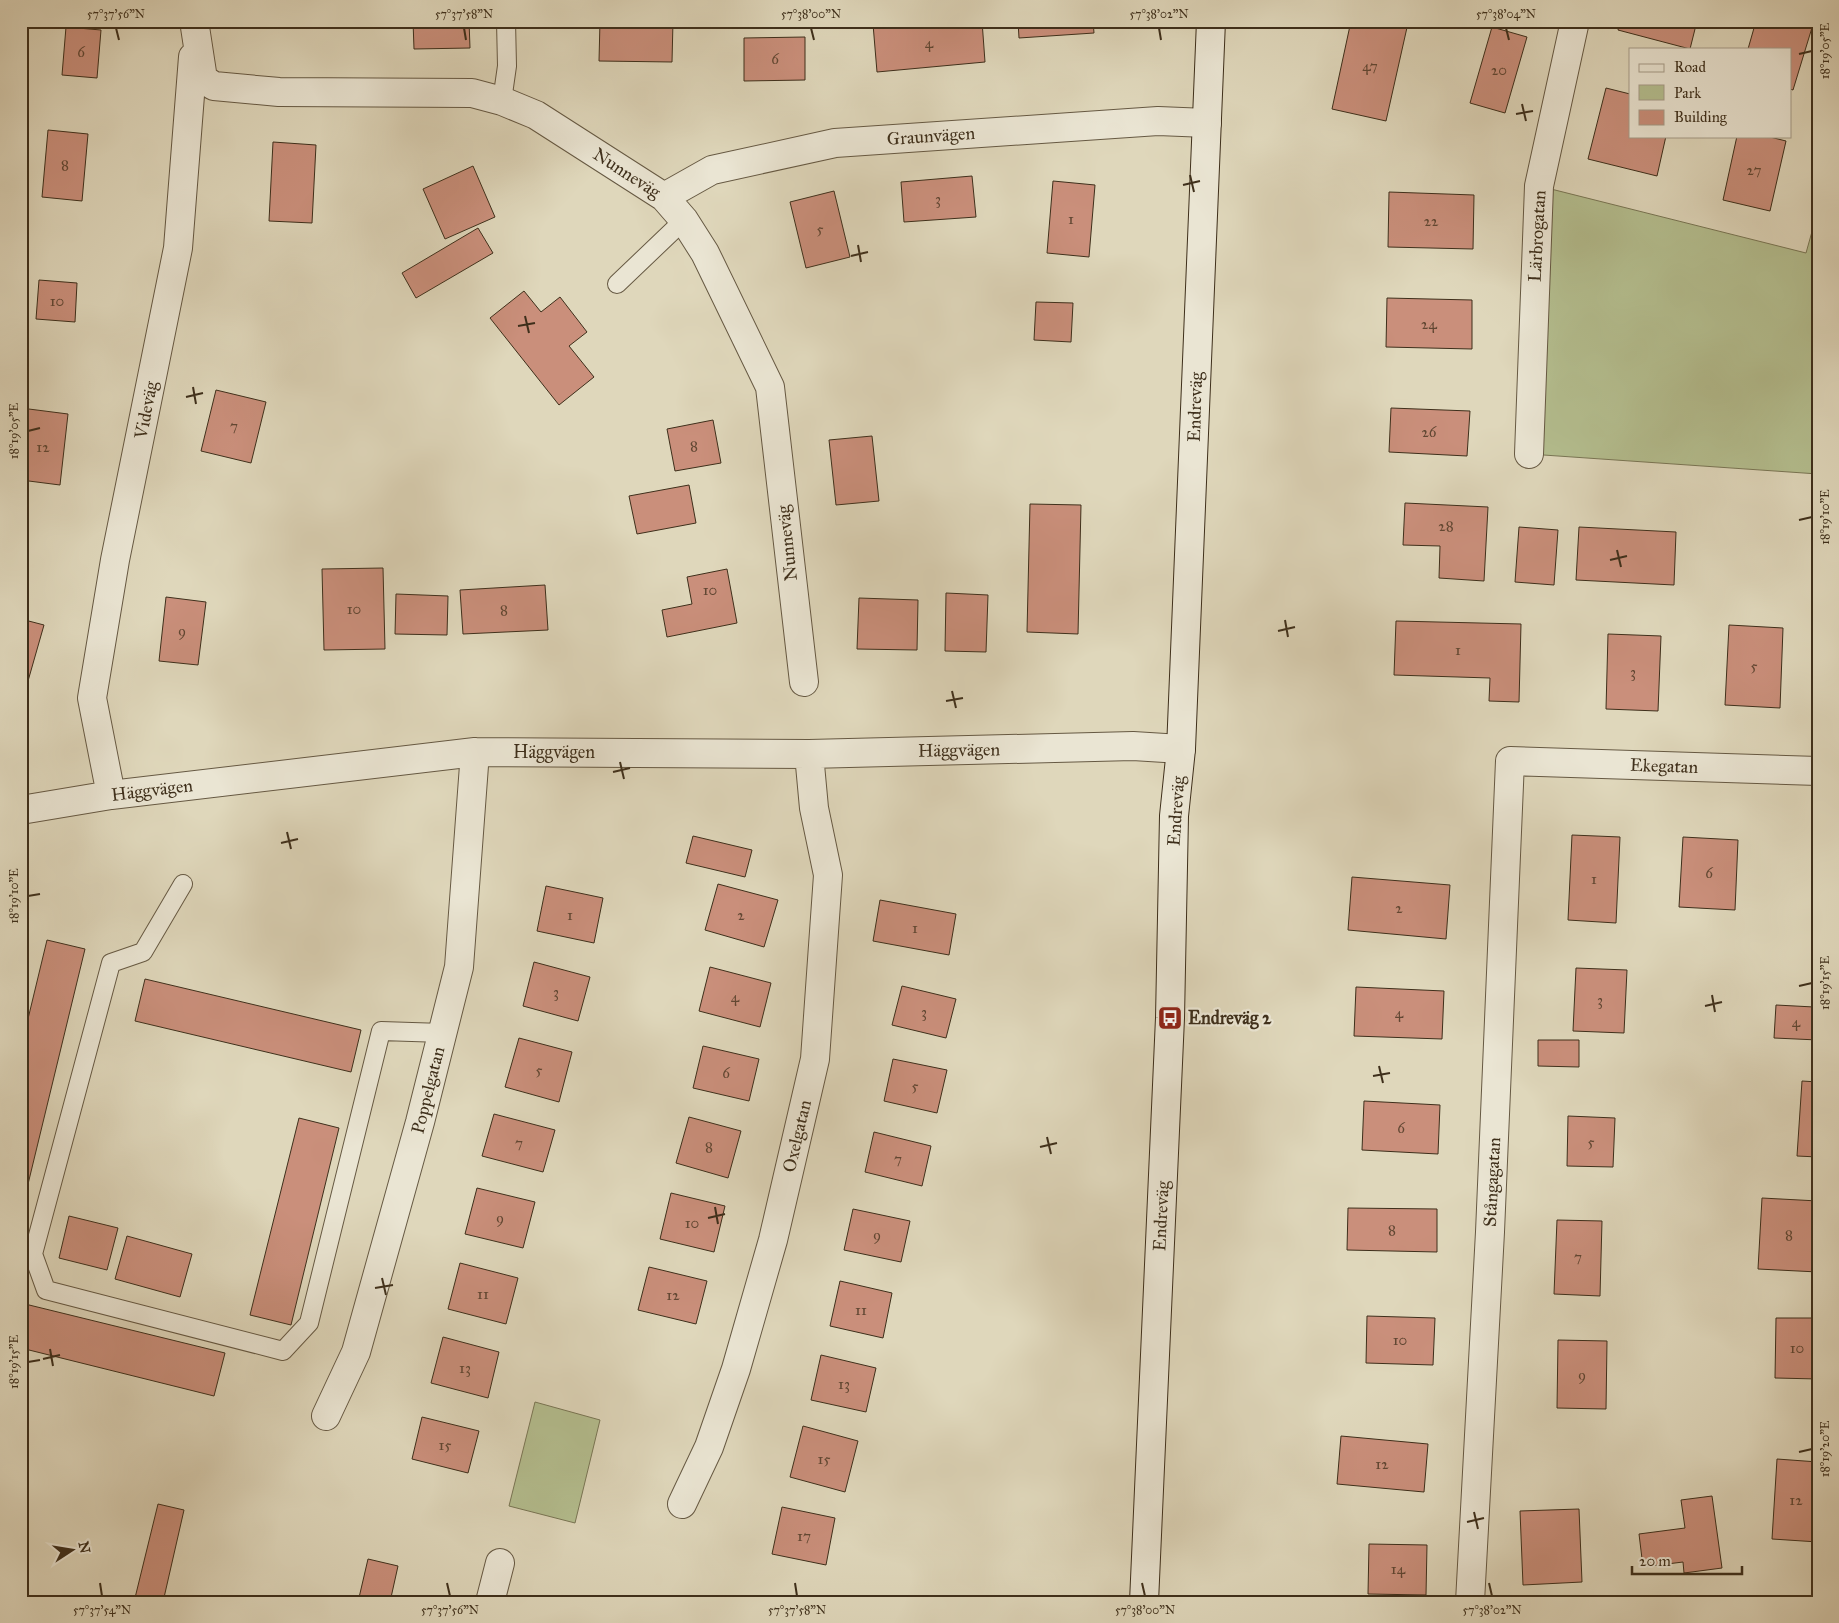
<svg xmlns="http://www.w3.org/2000/svg" width="1839" height="1623" font-family="'IM FELL Great Primer',serif">
  <style>
    .green { fill: #b4be8f; stroke: #797655 }
    .building { fill: #ca8f7b; stroke: #3e2f1b }
    .lines { fill: none; stroke-linecap: round; stroke-linejoin: round }
    .service-casing { stroke: #665943; stroke-width: 20 }
    .minor-casing { stroke: #665943; stroke-width: 30 }
    .secondary-casing { stroke: #3e2f1b; stroke-width: 30 }
    .service { stroke: #eae5d3; stroke-width: 18 }
    .minor { stroke: #eae5d3; stroke-width: 28 }
    .secondary { stroke: #eae5d3; stroke-width: 28 }
    .ticks { fill: none; stroke: #3e2f1b; stroke-width: 2 }
    .labels { text-anchor: middle; stroke-width: 4.5; stroke-linejoin: round; paint-order: stroke }
    .number-label { font-size: 15px; fill: #614733 }
    .street-label { font-size: 18px; fill: #3e2f1b; stroke: #eae5d3 }
    .poi-label { font-size: 18px; font-weight: bold; fill: #3e2f1b; stroke: #eae5d3; text-anchor: start }
    .neatline { fill: none; stroke: #3e2f1b; stroke-width: 2 }
    .ticks-label { font-size: 12px; text-anchor: middle; fill: #3e2f1b }
  </style>
  <rect width="100%" height="100%" fill="#dfd7bb"/>
  <filter id="stains"><feTurbulence type="fractalNoise" baseFrequency=".004" numOctaves="4"/><feColorMatrix values="0 0 0 0 .2 0 0 0 0 .09 0 0 0 0 .02 0 0 0 .5 -.17"/></filter>
  <radialGradient id="worn" r=".72"><stop offset=".6" stop-color="#630" stop-opacity="0"/><stop offset="1" stop-color="#630" stop-opacity=".3"/></radialGradient>
  <path class="green" d="M1539,186L1806,253L1818,210V474L1529,454Z
    M535,1402L600,1420L575,1523L509,1506Z"/>
  <path class="building" d="M263,21H358V28H263Z
    M413,21H469L470,48L414,49Z
    M600,21H673L672,62L599,61Z
    M897,21H982L985,62L877,72L873,24Z
    M1018,21H1093L1094,33L1019,38Z
    M1351,21L1408,23L1386,121L1332,109Z
    M1620,21H1697L1690,49L1618,30Z
    M1756,21H1814L1793,90L1790,89V49H1748Z
    M66,27L101,30L97,78L62,75Z
    M1492,27L1527,37L1505,113L1470,103Z
    M805,37V80L744,81V38Z
    M1606,88L1630,94V136H1666L1657,176L1588,159Z
    M48,130L88,134L82,201L42,197Z
    M1737,136H1766L1786,141L1770,211L1723,200Z
    M273,142L316,145L312,223L269,221Z
    M473,166L495,217L445,239L423,189Z
    M972,176L976,217L904,222L901,182Z
    M1053,181L1095,185L1089,257L1047,253Z
    M834,191L850,257L806,268L790,202Z
    M1389,192L1474,195L1473,249L1388,247Z
    M478,228L493,253L416,298L402,273Z
    M39,280L77,283L75,322L36,319Z
    M524,291L541,312L560,297L587,332L569,346L594,377L559,405L490,318Z
    M1387,298L1472,300V349L1386,347Z
    M1036,302L1073,303L1071,342L1034,340Z
    M216,390L266,402L251,463L201,451Z
    M21,408L68,414L60,485L21,480Z
    M1391,408L1470,411L1467,456L1389,452Z
    M713,420L721,463L675,471L667,429Z
    M872,436L879,501L836,505L829,440Z
    M689,485L696,523L637,534L629,496Z
    M1405,503L1488,507L1484,581L1439,578L1440,546L1403,545Z
    M1030,504L1081,505L1078,634L1027,632Z
    M1519,527L1558,530L1554,585L1515,582Z
    M1579,527L1676,532L1674,585L1576,580Z
    M383,568L385,649L324,650L322,569Z
    M727,569L737,623L667,637L662,610L692,604L687,577Z
    M545,585L548,630L463,634L460,590Z
    M946,593L988,595L986,652L945,651Z
    M396,594L448,596L447,635L395,634Z
    M166,597L206,602L198,665L159,661Z
    M859,598L918,600L917,650L857,649Z
    M21,619L44,625L28,681L21,679Z
    M1396,621L1521,624L1519,702L1489,701L1490,678L1394,675Z
    M1729,625L1783,628L1780,708L1725,705Z
    M1608,634L1661,636L1658,711L1606,709Z
    M1817,818H1818V900H1813Z
    M1572,835L1620,837L1616,923L1568,920Z
    M693,836L752,850L745,877L686,863Z
    M1683,837L1738,840L1735,910L1679,907Z
    M1352,877L1450,885L1446,939L1348,930Z
    M718,884L778,900L764,947L705,930Z
    M546,886L603,898L594,943L537,931Z
    M880,900L956,914L949,955L873,941Z
    M47,940L85,949L21,1213V1048Z
    M534,962L590,977L578,1021L523,1006Z
    M710,967L771,983L760,1027L699,1011Z
    M1576,968L1627,970L1624,1033L1573,1031Z
    M1816,973H1818V1040L1774,1038L1776,1005L1814,1007Z
    M145,979L361,1030L351,1072L135,1021Z
    M902,986L956,999L946,1038L892,1025Z
    M1356,987L1444,991L1442,1039L1354,1036Z
    M519,1038L572,1052L559,1102L505,1087Z
    M1538,1040H1579V1067L1538,1066Z
    M703,1046L759,1059L749,1101L693,1088Z
    M893,1059L947,1070L937,1113L884,1101Z
    M1802,1081L1818,1082V1157L1797,1156Z
    M1364,1101L1440,1105L1438,1154L1362,1150Z
    M494,1114L555,1130L543,1172L482,1156Z
    M1568,1116L1615,1118L1613,1167L1567,1166Z
    M689,1117L741,1131L728,1178L676,1163Z
    M299,1118L339,1128L291,1325L250,1315Z
    M874,1132L931,1146L922,1186L865,1172Z
    M477,1188L535,1202L523,1248L465,1234Z
    M671,1193L725,1206L714,1252L660,1239Z
    M1762,1198L1818,1201V1272L1758,1269Z
    M1348,1208L1437,1209V1252L1347,1250Z
    M853,1209L910,1221L901,1262L844,1250Z
    M69,1216L118,1228L107,1270L59,1258Z
    M1557,1220L1602,1221L1600,1296L1554,1294Z
    M127,1236L192,1254L180,1297L115,1279Z
    M460,1263L518,1278L506,1324L448,1309Z
    M649,1267L707,1281L696,1324L638,1310Z
    M840,1281L892,1293L883,1338L830,1326Z
    M21,1303L225,1353L214,1396L21,1348Z
    M1367,1316L1435,1318L1433,1365L1366,1363Z
    M1776,1318H1818V1379L1775,1378Z
    M443,1337L499,1352L488,1398L431,1383Z
    M1558,1340L1607,1341L1606,1409L1557,1408Z
    M821,1355L876,1368L866,1412L811,1400Z
    M422,1417L479,1431L468,1473L412,1459Z
    M803,1426L858,1441L845,1492L790,1477Z
    M1341,1436L1428,1444L1424,1492L1337,1484Z
    M1777,1459L1818,1462V1542L1772,1539Z
    M1712,1496L1722,1568L1684,1573L1683,1562L1643,1567L1639,1534L1685,1528L1681,1500Z
    M158,1504L184,1510L163,1602H134Z
    M782,1507L835,1518L826,1565L772,1554Z
    M1579,1509L1582,1582L1523,1585L1520,1511Z
    M1369,1544L1427,1545L1426,1595L1368,1594Z
    M368,1559L398,1566L390,1602H358Z"/>
  <g class="lines">
    <defs>
      <path id="service" d="M502,101L507,66L506,21
        M617,284L684,220
        M183,884L143,952L111,963L33,1254L46,1290L283,1351L309,1323L381,1031L443,1033"/>
      <path id="minor" d="M195,27L203,79L214,86L279,92L472,93L502,101L536,115L664,197L684,220L705,253L770,387L804,682
        M664,197L712,170L835,143L1158,121L1207,123
        M1529,454L1539,186L1575,21
        M111,795L92,698L115,560L178,248L193,57
        M21,810L111,795L475,752L809,754L1133,746L1181,749
        M326,1416L356,1352L420,1122L459,967L475,752
        M682,1504L709,1447L736,1369L773,1240L815,1059L828,875L814,808L809,754
        M490,1602L500,1563
        M1470,1602L1490,1232L1510,761L1818,771"/>
      <path id="secondary" d="M1144,1602L1170,1018L1174,816L1181,749L1211,21"/>
    </defs>
    <use href="#service" class="service-casing"/>
    <use href="#minor" class="minor-casing"/>
    <use href="#secondary" class="secondary-casing"/>
    <use href="#service" class="service"/>
    <use href="#minor" class="minor"/>
    <use href="#secondary" class="secondary"/>
  </g>
  <path class="ticks" d="M116,28L119,40M464,28L466,40M811,28L814,40M1159,28L1161,40M1506,28L1509,40M1799,54L1812,51M1522,104L1526,121M1516,114L1533,111M1190,175L1194,192M1183,185L1200,181M858,245L861,262M851,256L868,252M525,316L529,333M518,326L535,323M193,387L196,404M186,397L203,393M28,431L40,428M1799,520L1812,517M1617,550L1621,567M1610,560L1627,556M1285,620L1288,637M1278,631L1295,627M952,691L956,708M946,701L963,698M620,762L624,779M613,772L630,768M287,832L291,849M281,843L298,839M28,896L40,894M1799,986L1812,983M1712,995L1715,1012M1705,1006L1722,1002M1379,1066L1383,1083M1373,1076L1390,1073M1047,1137L1051,1154M1040,1147L1057,1143M715,1207L718,1224M708,1218L725,1214M382,1278L386,1295M375,1288L393,1285M50,1349L53,1366M43,1359L60,1355M28,1362L40,1360M1799,1452L1812,1449M1474,1512L1478,1529M1467,1522L1484,1518M100,1583L102,1596M447,1583L450,1596M795,1583L797,1596M1142,1583L1145,1596M1489,1583L1492,1596"/>
  <defs>
    <symbol id="bus-square" viewBox="-11 -11 22 22"><rect x="-9" y="-9" width="18" height="18" rx="4" fill="#8f2418" stroke="#eae5d3"/><path d="M-5-6H5V4H4V6H2V4H-2V6H-4V4H-5ZM-3.5-4V0h7V-4ZM-3.5 1.2v1.5H-2V1.2ZM2 1.2v1.5H3.5V1.2Z" fill="#fff"/></symbol>
  </defs>
  <g fill-rule="evenodd">
    <use href="#bus-square" x="1156" y="1004" width="28" height="28"/>
  </g>
  <g class="labels">
    <g class="number-label">
      <text x="929" y="48">4</text>
      <text x="81" y="57">6</text>
      <text x="775" y="64">6</text>
      <text x="1370" y="71">47</text>
      <text x="1499" y="75">20</text>
      <text x="65" y="170">8</text>
      <text x="1754" y="175">27</text>
      <text x="938" y="204">3</text>
      <text x="1071" y="224">1</text>
      <text x="1431" y="226">22</text>
      <text x="820" y="234">5</text>
      <text x="57" y="306">10</text>
      <text x="1429" y="329">24</text>
      <text x="234" y="431">7</text>
      <text x="1429" y="437">26</text>
      <text x="694" y="451">8</text>
      <text x="43" y="452">12</text>
      <text x="1446" y="531">28</text>
      <text x="710" y="595">10</text>
      <text x="354" y="614">10</text>
      <text x="504" y="615">8</text>
      <text x="182" y="636">9</text>
      <text x="1458" y="655">1</text>
      <text x="1754" y="671">5</text>
      <text x="1633" y="677">3</text>
      <text x="1709" y="878">6</text>
      <text x="1594" y="884">1</text>
      <text x="1399" y="913">2</text>
      <text x="570" y="920">1</text>
      <text x="741" y="920">2</text>
      <text x="915" y="933">1</text>
      <text x="556" y="997">3</text>
      <text x="735" y="1002">4</text>
      <text x="1600" y="1005">3</text>
      <text x="924" y="1017">3</text>
      <text x="1399" y="1018">4</text>
      <text x="1796" y="1027">4</text>
      <text x="539" y="1075">5</text>
      <text x="726" y="1078">6</text>
      <text x="915" y="1091">5</text>
      <text x="1401" y="1133">6</text>
      <text x="1591" y="1147">5</text>
      <text x="519" y="1148">7</text>
      <text x="709" y="1152">8</text>
      <text x="898" y="1164">7</text>
      <text x="500" y="1223">9</text>
      <text x="692" y="1228">10</text>
      <text x="1392" y="1235">8</text>
      <text x="877" y="1240">9</text>
      <text x="1789" y="1240">8</text>
      <text x="1578" y="1262">7</text>
      <text x="483" y="1299">11</text>
      <text x="673" y="1300">12</text>
      <text x="861" y="1315">11</text>
      <text x="1400" y="1345">10</text>
      <text x="1797" y="1353">10</text>
      <text x="465" y="1373">13</text>
      <text x="1582" y="1380">9</text>
      <text x="844" y="1389">13</text>
      <text x="445" y="1450">15</text>
      <text x="824" y="1464">15</text>
      <text x="1382" y="1469">12</text>
      <text x="1796" y="1505">12</text>
      <text x="804" y="1541">17</text>
      <text x="1398" y="1574">14</text>
    </g>
    <g class="street-label">
      <text transform="translate(931 136) rotate(-4)" y="6">Graunvägen</text>
      <text transform="translate(627 173) rotate(33)" y="6">Nunneväg</text>
      <text transform="translate(1537 236) rotate(-87)" y="6">Lärbrogatan</text>
      <text transform="translate(1195 407) rotate(-88)" y="6">Endreväg</text>
      <text transform="translate(146 410) rotate(-79)" y="6">Videväg</text>
      <text transform="translate(787 543) rotate(-96)" y="6">Nunneväg</text>
      <text transform="translate(959 750) rotate(-1)" y="6">Häggvägen</text>
      <text x="554" y="758">Häggvägen</text>
      <text transform="translate(1664 766) rotate(2)" y="6">Ekegatan</text>
      <text transform="translate(152 790) rotate(-7)" y="6">Häggvägen</text>
      <text transform="translate(1176 811) rotate(-86)" y="6">Endreväg</text>
      <text transform="translate(428 1090) rotate(-76)" y="6">Poppelgatan</text>
      <text transform="translate(797 1136) rotate(-77)" y="6">Oxelgatan</text>
      <text transform="translate(1492 1182) rotate(-87)" y="6">Stångagatan</text>
      <text transform="translate(1161 1216) rotate(-87)" y="6">Endreväg</text>
    </g>
    <g class="poi-label">
      <text x="1188" y="1024">Endreväg 2</text>
    </g>
  </g>
  <rect width="1839" height="1623" fill="none" stroke="#dfd7bb" stroke-width="55"/>
  <rect x="1629" y="48" width="162" height="90" fill="#eae5d3" stroke="#a59c89"/>
  <rect x="1639" y="64" width="25" height="8" fill="#eae5d3" stroke="#a59c89"/>
  <text x="1674" y="72" font-size="15" fill="#3e2f1b">Road</text>
  <rect x="1639" y="85" width="25" height="15" fill="#b4be8f" stroke="#a59c89"/>
  <text x="1674" y="98" font-size="15" fill="#3e2f1b">Park</text>
  <rect x="1639" y="110" width="25" height="15" fill="#ca8f7b" stroke="#a59c89"/>
  <text x="1674" y="122" font-size="15" fill="#3e2f1b">Building</text>
  <g transform="translate(72 1550) rotate(78)" stroke="#eae5d3" stroke-width="4" paint-order="stroke">
  <path d="M0-4L9 19L0 12L-9 19Z" fill="#3e2f1b"/>
  <text y="-8" font-size="14" font-weight="bold" text-anchor="middle" fill="#3e2f1b">N</text>
  </g>
  <path d="M1632 1566v8h110v-8" fill="none" stroke="#3e2f1b" stroke-width="2.5"/>
  <text x="1639" y="1566" font-size="15" fill="#3e2f1b" stroke="#eae5d3" stroke-width="4" paint-order="stroke">20 m</text>
  <rect x="28" y="28" width="1784" height="1568" class="neatline"/>
  <g class="ticks-label">
    <text x="116" y="18">57°37'56"N</text>
    <text x="464" y="18">57°37'58"N</text>
    <text x="811" y="18">57°38'00"N</text>
    <text x="1159" y="18">57°38'02"N</text>
    <text x="1506" y="18">57°38'04"N</text>
    <text transform="translate(1825 51) rotate(-90)" y="4">18°19'05"E</text>
    <text transform="translate(14 431) rotate(-90)" y="4">18°19'05"E</text>
    <text transform="translate(1825 517) rotate(-90)" y="4">18°19'10"E</text>
    <text transform="translate(14 896) rotate(-90)" y="4">18°19'10"E</text>
    <text transform="translate(1825 983) rotate(-90)" y="4">18°19'15"E</text>
    <text transform="translate(14 1362) rotate(-90)" y="4">18°19'15"E</text>
    <text transform="translate(1825 1449) rotate(-90)" y="4">18°19'20"E</text>
    <text x="102" y="1614">57°37'54"N</text>
    <text x="450" y="1614">57°37'56"N</text>
    <text x="797" y="1614">57°37'58"N</text>
    <text x="1145" y="1614">57°38'00"N</text>
    <text x="1492" y="1614">57°38'02"N</text>
  </g>
  <rect width="100%" height="100%" filter="url(#stains)"/>
  <rect width="100%" height="100%" fill="url(#worn)"/>
</svg>
